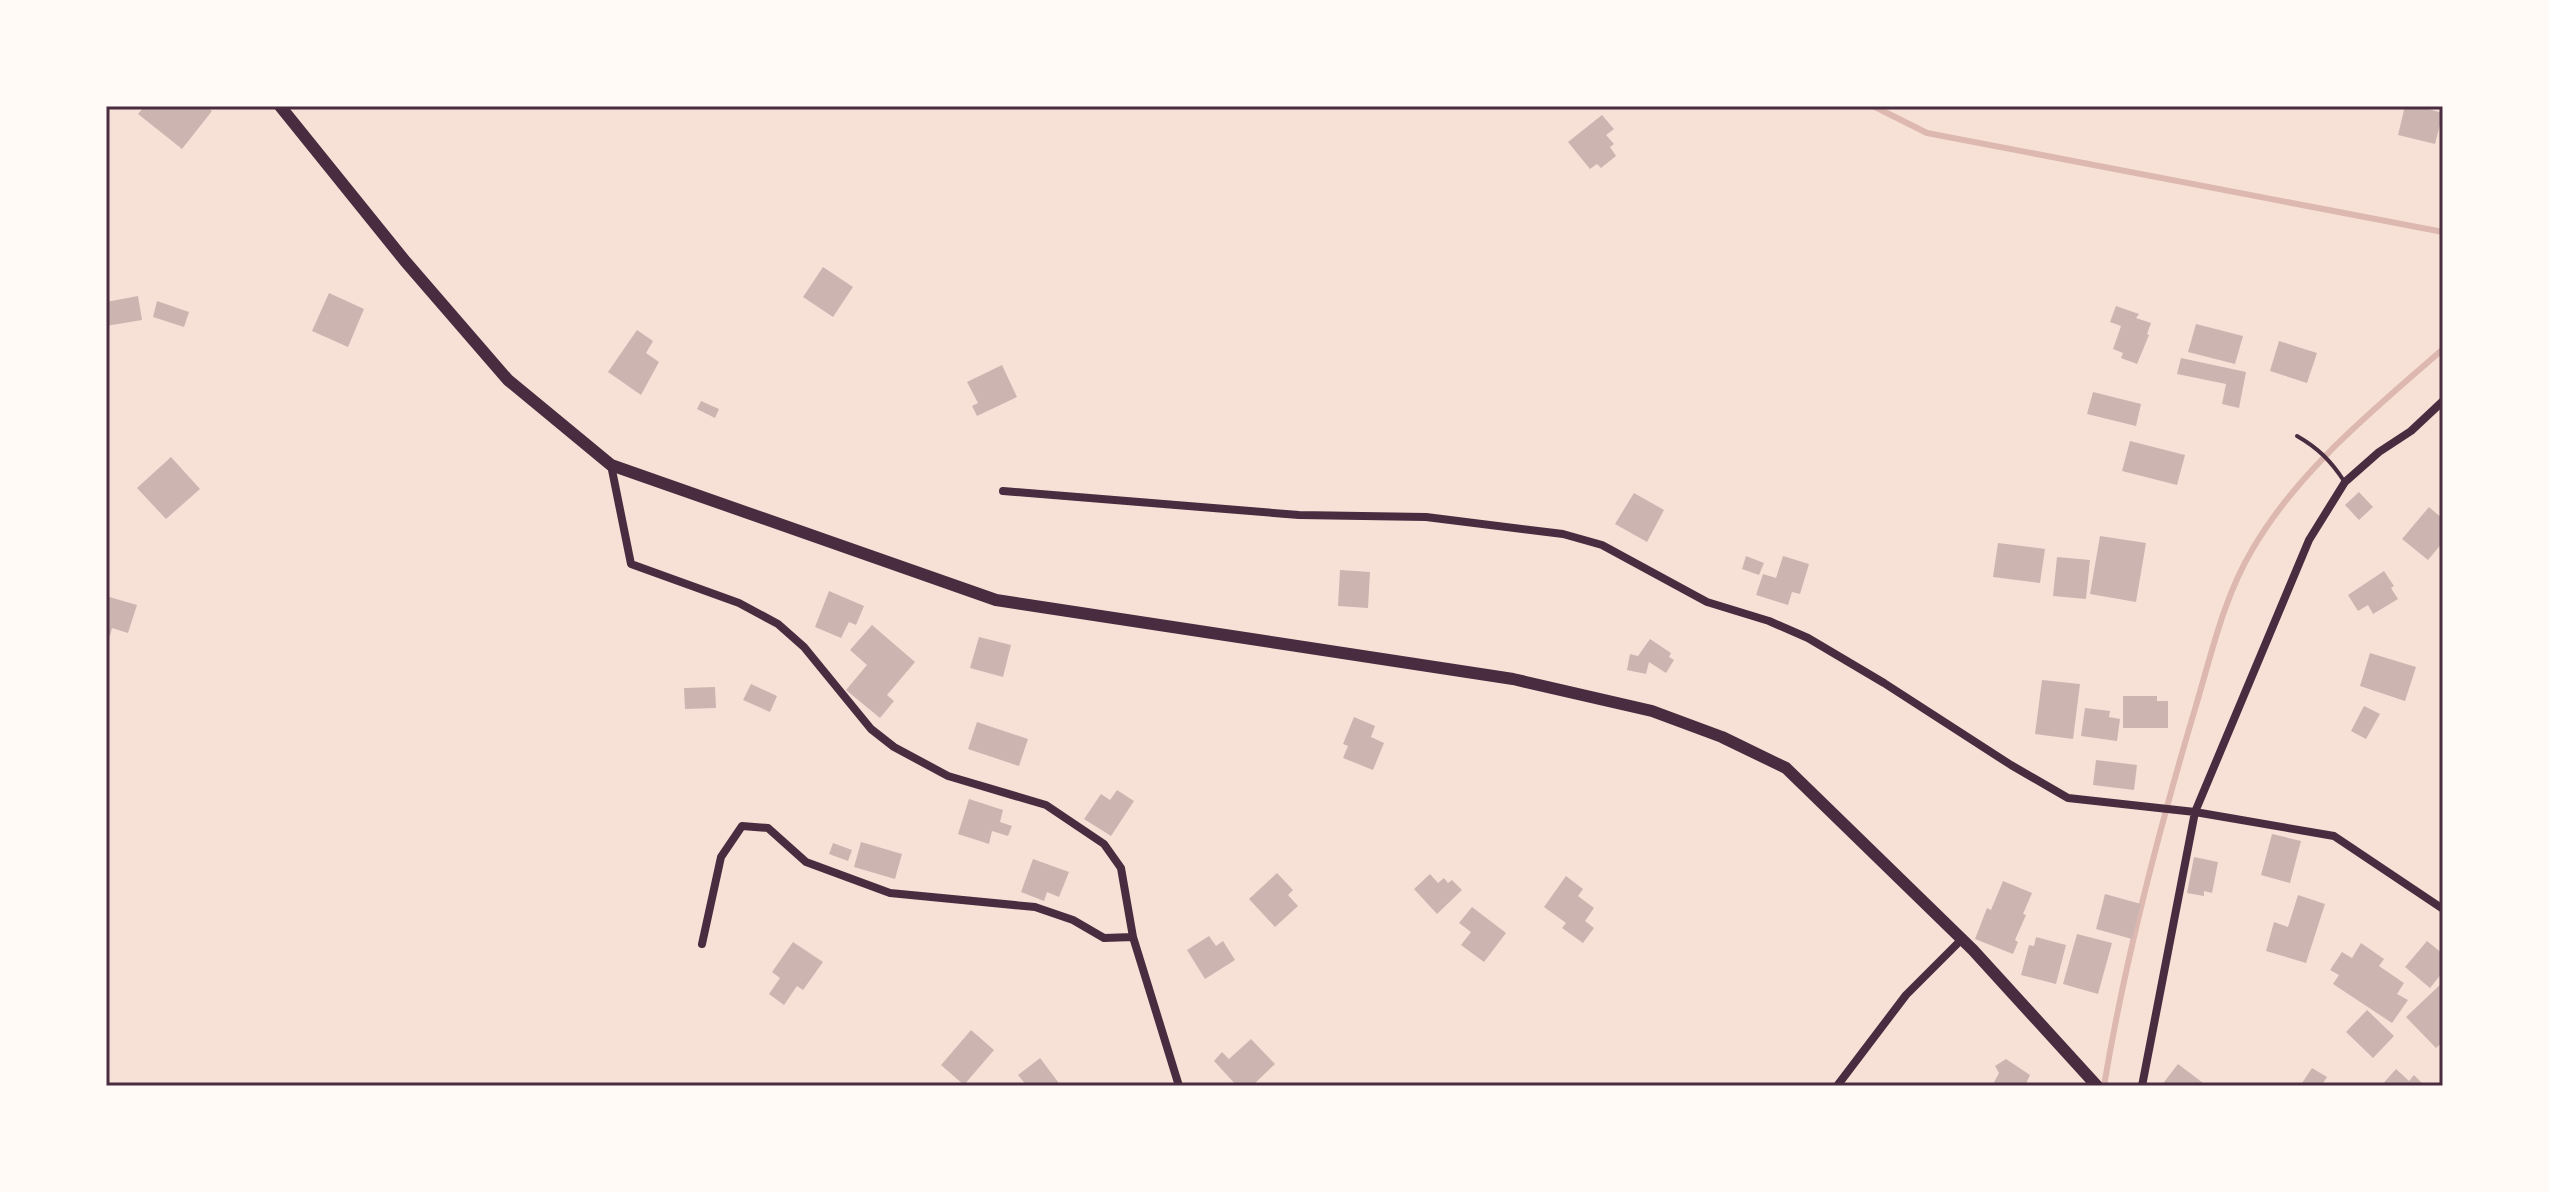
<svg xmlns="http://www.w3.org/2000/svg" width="2549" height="1192" font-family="Spectral,serif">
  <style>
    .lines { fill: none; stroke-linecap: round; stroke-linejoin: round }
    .stream { stroke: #dcb8b0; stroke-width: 6 }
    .building { fill: #ccb4b1 }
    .service { stroke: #4a2c40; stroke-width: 4 }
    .minor { stroke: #4a2c40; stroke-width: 8 }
    .secondary { stroke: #4a2c40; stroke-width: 12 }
    .neatline { fill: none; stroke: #4a2c40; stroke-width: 3 }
  </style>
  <rect width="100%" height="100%" fill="#f7e1d7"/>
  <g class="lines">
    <path class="stream" d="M1873,106L1927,133L2443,232
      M2104,1086C2125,959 2158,833 2195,709C2211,656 2223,599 2252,550C2299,469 2374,410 2443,349"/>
  </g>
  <path class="building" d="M145,106H205L212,111L182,149L138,114Z
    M2405,106H2417L2443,113L2435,144L2398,135Z
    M1602,115L1614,129L1606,135L1614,144L1610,147L1616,156L1601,168L1597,164L1590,169L1568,142Z
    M823,267L853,287L833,317L803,297Z
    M329,293L364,309L348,347L312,331Z
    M138,296L142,320L106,326V302Z
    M157,301L189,312L184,327L153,317Z
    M2116,306L2139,314L2136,318L2151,323L2147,334L2149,335L2137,364L2121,358L2123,353L2113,349L2121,326L2110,322Z
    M2196,324L2243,336L2235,364L2188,352Z
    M637,330L653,341L646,353L659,362L641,395L608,372Z
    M2279,341L2317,353L2307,383L2270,371Z
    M2181,358L2246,372L2239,408L2222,404L2226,384L2177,374Z
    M1002,365L1017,397L977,416L972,406L978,403L967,382Z
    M2093,392L2141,404L2136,426L2087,414Z
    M701,401L719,409L715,418L697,409Z
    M2130,441L2185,455L2177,485L2122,471Z
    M171,457L200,489L166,519L137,488Z
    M2359,492L2373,507L2359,520L2345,505Z
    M1634,493L1664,510L1647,542L1615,524Z
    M2429,507L2443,519V542L2428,560L2402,539Z
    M2100,536L2146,543L2136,602L2090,594Z
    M1998,543L2045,549L2040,583L1993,577Z
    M1746,556L1764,563L1759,575L1742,569Z
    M1783,556L1809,564L1800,594L1792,592L1788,605L1756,595L1763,574L1776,578Z
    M2057,557L2090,560L2086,599L2053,596Z
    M1340,570L1370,572L1368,608L1338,606Z
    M2384,571L2394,586L2391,588L2398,599L2373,614L2368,605L2358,611L2348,595Z
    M829,591L864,606L856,625L849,622L841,638L815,627Z
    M106,596L137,605L128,633L112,628L110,636L106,635Z
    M872,625L915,662L887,695L894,701L880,718L846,690L867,665L850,650Z
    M979,637L1011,645L1003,677L970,668Z
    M1650,639L1671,653L1669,657L1674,660L1666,673L1649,662L1646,674L1627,670L1630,654L1638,656Z
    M2370,653L2416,667L2405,701L2360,686Z
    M2042,680L2080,684L2073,739L2035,734Z
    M751,684L777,696L770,712L743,700Z
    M715,687L716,708L685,709L684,688Z
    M2123,696H2157V701H2168V728H2123Z
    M2364,706L2380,714L2366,739L2351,731Z
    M2085,708L2110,711L2109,717L2120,719L2117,741L2081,736Z
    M1354,717L1375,726L1371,737L1384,743L1373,770L1343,758L1348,746L1343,744Z
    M977,722L1028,739L1019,766L968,749Z
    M2096,760L2137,765L2134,790L2093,785Z
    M1117,790L1134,801L1111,836L1084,819L1101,794L1110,800Z
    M969,799L1003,810L1000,822L1012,826L1008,836L992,831L989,844L958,834Z
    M2272,834L2301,841L2290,883L2261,875Z
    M861,842L902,854L895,879L854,867Z
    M833,843L852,850L848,861L829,854Z
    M2194,857L2218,862L2212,893L2204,891V896L2187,893Z
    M1033,859L1069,872L1059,897L1047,892L1044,901L1021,892Z
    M1277,873L1293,890L1288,895L1298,906L1275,927L1249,899Z
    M1430,874L1438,883L1444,878L1448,883L1452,880L1462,890L1437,914L1414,889Z
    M1566,876L1583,889L1578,896L1594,908L1585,921L1594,928L1583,943L1562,928L1566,923L1544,907Z
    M2003,881L2032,893L2023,914L2026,915L2015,940L2018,942L2013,954L1975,939L1987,908L1991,910Z
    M2105,894L2141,904L2132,939L2096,929Z
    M2298,895L2325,904L2306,963L2266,951L2274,922L2288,927Z
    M1472,907L1506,933L1484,962L1461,945L1471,932L1459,923Z
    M2077,934L2112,943L2098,994L2063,984Z
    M1209,936L1216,946L1223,941L1235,960L1205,979L1187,950Z
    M2036,937L2066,945L2056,984L2021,975L2029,945L2034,946Z
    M2427,941L2443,954V972L2430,988L2405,967Z
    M793,942L823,962L803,990L797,986L784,1005L769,994L780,978L772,972Z
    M2361,943L2384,959L2379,966L2404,983L2397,994L2408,1000L2392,1023L2333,984L2339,975L2330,970L2342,952L2352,958Z
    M2443,982V1042L2436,1048L2406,1017Z
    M2367,1010L2394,1036L2373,1058L2346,1032Z
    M971,1030L994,1050L964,1085L941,1065Z
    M1251,1039L1275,1064L1252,1086H1237L1214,1061L1222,1052L1229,1059Z
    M1040,1058L1061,1086H1027L1018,1075Z
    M2006,1059L2030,1075L2025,1086H1992L1999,1073L1995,1066Z
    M2178,1064L2207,1086H2161Z
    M2312,1068L2327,1077L2321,1086H2300Z
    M2396,1069L2409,1081L2414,1075L2423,1084L2421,1086H2381Z"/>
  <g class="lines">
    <path class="service" d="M2297,436C2318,448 2331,461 2344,481"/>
    <path class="minor" d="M611,465L631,564L739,603L778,624L804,647L871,729L894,747L948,776L1046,805L1104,844L1121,868L1133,937L1179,1086
      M1003,491L1299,515L1426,517L1563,534L1602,545L1707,602L1769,621L1808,638L1884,683L2011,765L2068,798L2195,812L2334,836L2443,909
      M702,944L721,857L742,826L768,828L806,862L890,893L1035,907L1073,920L1104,938L1133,937
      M1837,1086L1906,995L1962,939
      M2142,1086L2195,812L2309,540L2345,482L2379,452L2411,431L2443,401"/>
    <path class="secondary" d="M280,106L405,261L508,380L611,465L996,600L1513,679L1652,711L1722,737L1786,768L1973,950L2097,1086"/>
  </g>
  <rect width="2549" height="1192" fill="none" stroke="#fffaf5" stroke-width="216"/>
  <rect x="108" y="108" width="2333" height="976" class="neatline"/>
</svg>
